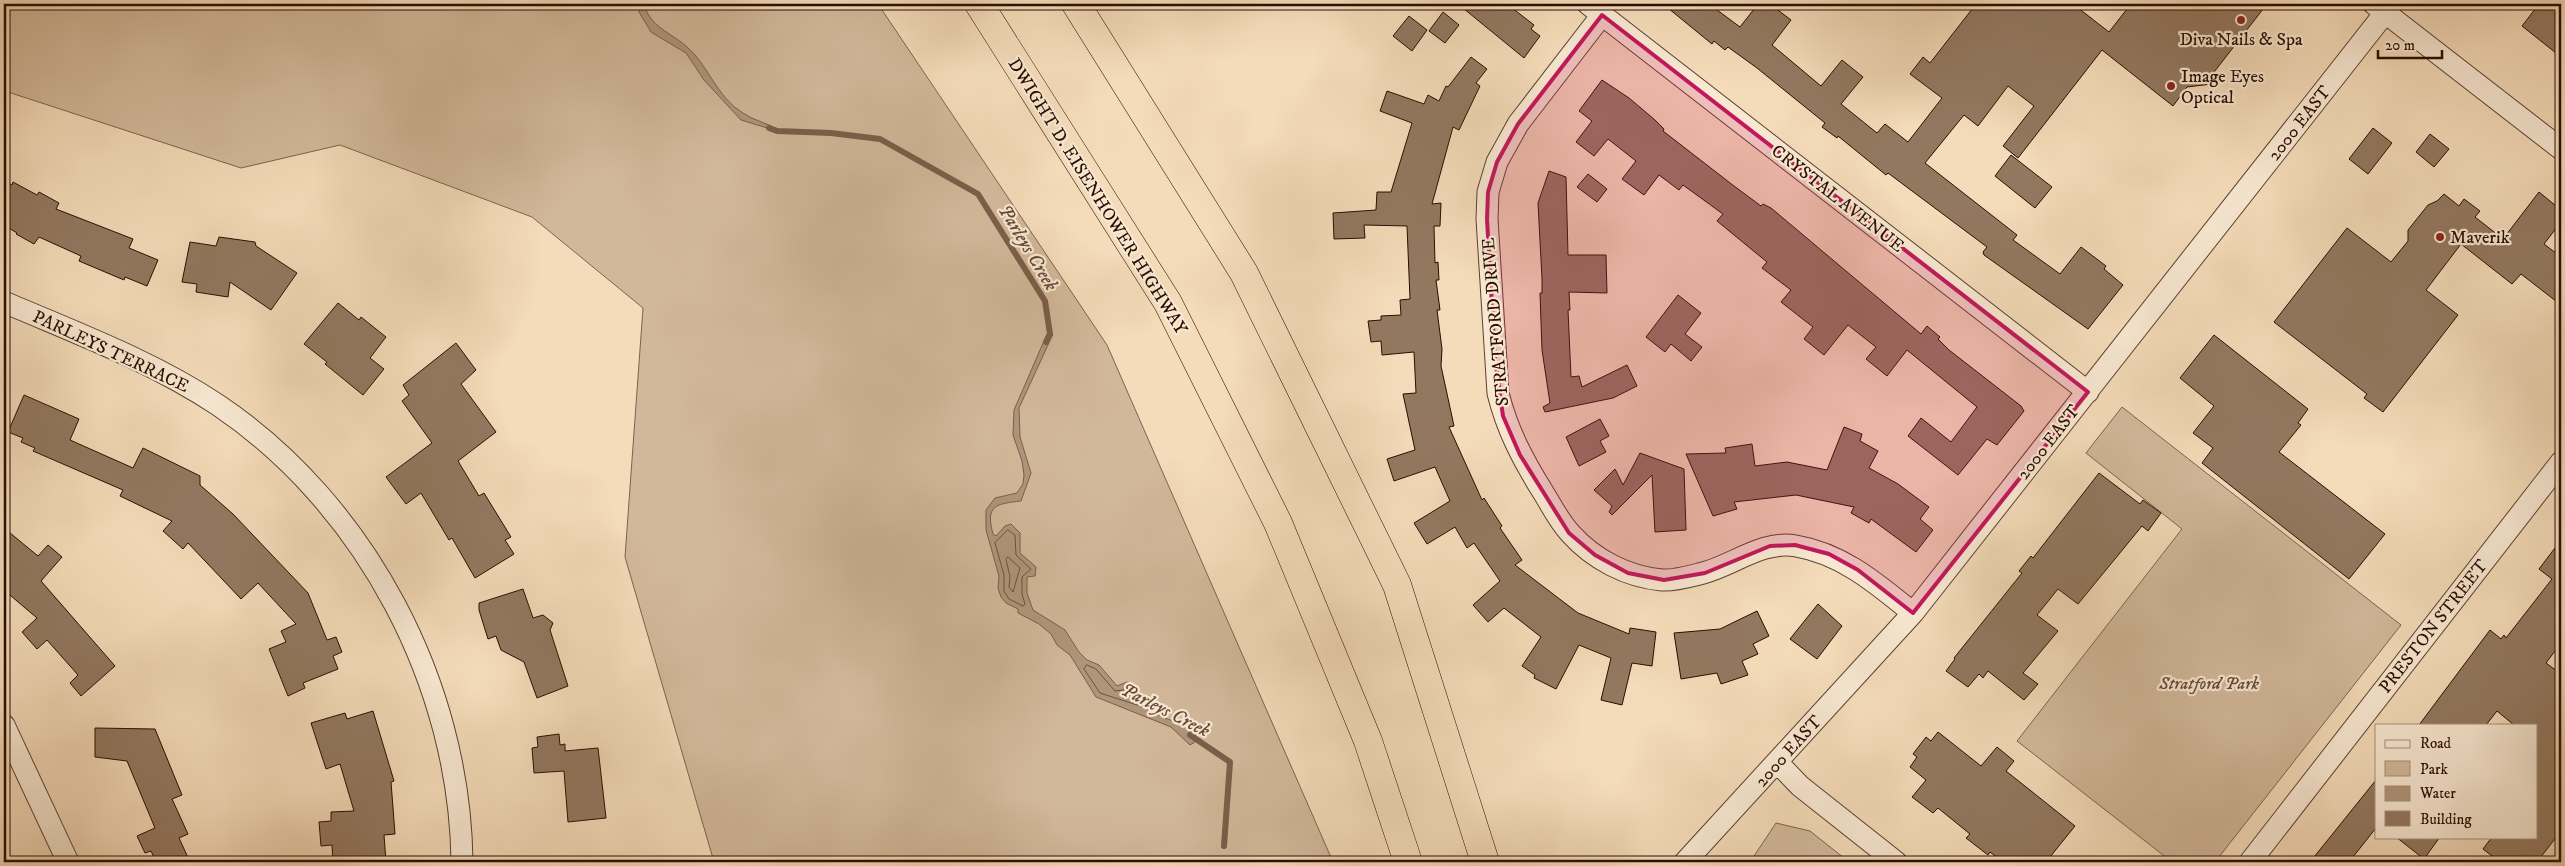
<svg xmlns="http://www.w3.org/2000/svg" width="2565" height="866" font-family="'IM FELL DW Pica',serif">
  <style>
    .green { fill: #d2b89a; stroke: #7e624d }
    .water { fill: #af957a; stroke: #7a5f49 }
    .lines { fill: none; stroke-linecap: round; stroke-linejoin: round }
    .shore { stroke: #6c513d; stroke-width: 1 }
    .stream { stroke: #7a5f49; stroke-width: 6 }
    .building { fill: #937860; stroke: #2a0d00 }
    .minor-casing { stroke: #5c402e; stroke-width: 23 }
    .highway-casing { stroke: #2a0d00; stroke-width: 29 }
    .minor { stroke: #f8e8d2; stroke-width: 21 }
    .highway { stroke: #f4dbb9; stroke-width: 28 }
    .marked { fill: #c2185b; fill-opacity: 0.2; stroke: #c2185b; stroke-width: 4; stroke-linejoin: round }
    .poi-dot { fill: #8f2418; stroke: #f8e8d2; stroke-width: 2 }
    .labels { text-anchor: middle; stroke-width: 4.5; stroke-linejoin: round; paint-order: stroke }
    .poi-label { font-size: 18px; fill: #2a0d00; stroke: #f8e8d2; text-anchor: start }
    .street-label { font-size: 18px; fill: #2a0d00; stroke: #f8e8d2 }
    .park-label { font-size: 18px; font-style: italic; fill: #654936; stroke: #f8e8d2 }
    .water-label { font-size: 19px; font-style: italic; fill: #664a37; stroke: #f8e8d2 }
  </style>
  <rect width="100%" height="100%" fill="#f4dbb9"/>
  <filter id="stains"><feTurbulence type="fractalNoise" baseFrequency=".004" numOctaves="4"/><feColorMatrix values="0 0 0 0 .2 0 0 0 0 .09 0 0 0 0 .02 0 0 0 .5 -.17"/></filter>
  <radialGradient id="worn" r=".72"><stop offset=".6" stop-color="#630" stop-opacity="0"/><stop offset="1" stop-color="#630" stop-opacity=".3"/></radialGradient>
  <path class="green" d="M4,4H878L1107,345L1333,862H714L625,557L643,308L532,217L340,145L241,168L11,93L4,87Z
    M2122,407L2401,625L2215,862H2172L2017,741L2182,529L2086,453Z
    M1776,823L1810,831L1849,862H1750Z"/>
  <path class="water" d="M638,4H644C650,27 670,32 686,46C708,64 717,98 743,113C753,120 766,123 778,129L777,131L741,120L704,80L686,53L651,32L639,12Z
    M1047,334H1053L1019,408L1020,437L1031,473L1021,501C996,504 985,505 993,534L996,536L1005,526L1011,524L1020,533V553L1036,567L1035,576L1027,577V593L1033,610L1065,630L1079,652L1087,660L1099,665L1117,686L1127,682C1139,686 1141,701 1150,709C1164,722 1185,720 1197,737L1195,742L1190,745L1171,727L1096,697L1070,655L1057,645L1051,634L1039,624L1018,613V609L1006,603L1001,597L998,588L999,576L986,530V510L995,498L1017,493L1023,484L1024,475L1022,461L1013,435L1014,410Z"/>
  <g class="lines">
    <path class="shore" d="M1008,530L1015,535L1016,555L1031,569L1022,577V594L1025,604L1023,606L1009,599L1004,591V575L995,543Z
      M1008,557L1020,568L1013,592L1009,587L1010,576L1006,560Z
      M1087,665L1096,669L1115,691L1130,689L1140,706L1100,693L1084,669Z"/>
    <path class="stream" d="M769,128L777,131L831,133L880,139L978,194L1045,301L1050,334L1046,342
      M1190,735L1230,762L1224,846"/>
  </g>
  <path class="building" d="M1458,4H1507L1534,25L1531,29L1540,36L1524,58Z
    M1663,4H1709L1740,27L1758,4H1770L1791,20L1772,45L1821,86L1842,60L1863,77L1841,104L1877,133L1885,124L1908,142L1942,98L1910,74L1923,57L1930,63L1976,4H2073L2109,32L2131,4H2267L2211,76L2212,84L2187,87L2173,106L2102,50L2018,158L2003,146L2034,106L2008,86L1978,126L1964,115L1925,163L2017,235L2013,240L2060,274L2081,247L2106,266L2104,269L2123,285L2088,329L1984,255L1983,252L1987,247L1888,173L1886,175L1838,136L1837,138L1822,127L1825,123L1757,68L1728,47L1725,50L1714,41L1712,44Z
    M2539,4H2561V57L2522,26Z
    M1443,12L1459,25L1445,43L1429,31Z
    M1409,16L1427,30L1412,51L1393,36Z
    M1471,57L1487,69L1476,83L1480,86L1459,130L1453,127L1432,204L1441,203L1440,226H1434L1435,263L1438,262L1439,280H1436L1440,310H1437L1442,349L1441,366L1454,426L1449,427L1482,500L1484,498L1502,526L1500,528L1522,560L1515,565L1578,613L1629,634L1630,628L1656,632L1652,666L1632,663L1622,705L1601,700L1611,658L1579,645L1556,689L1534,678L1535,675L1522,666L1541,637L1504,608L1488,622L1473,605L1500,581L1474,543L1467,548L1455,527L1427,544L1414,523L1450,501L1435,467L1394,481L1387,459L1415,450L1403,394L1416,393L1414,352L1382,355L1381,341L1371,342L1368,321L1381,320V316L1401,315L1400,300L1410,299L1407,226L1364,225L1365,238L1334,239L1333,213L1376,210L1377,192H1391L1412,123L1380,111L1387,91L1424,104L1428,95L1439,101L1446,86L1448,87Z
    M1602,80L1629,98L1655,120L1664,129L1663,131L1734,186L1761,206L1763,204L1771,208L1921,334L1927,326L1940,337L1938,339L1949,350L2021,406L2024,411L1997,445L1987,439L1958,475L1908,436L1921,418L1951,442L1977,407L1907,350L1887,376L1866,359L1876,347L1848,325L1824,355L1804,339L1813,327L1781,302L1791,290L1762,268L1767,262L1717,221L1723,214L1683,185L1679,190L1659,175L1644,195L1622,179L1636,161L1608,139L1594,156L1576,142L1592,121L1579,111Z
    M2373,128L2392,143L2368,174L2349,159Z
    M2430,134L2449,149L2434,167L2416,152Z
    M2011,155L2052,187L2035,208L1995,176Z
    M1549,171L1566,177L1568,255H1606L1607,293L1569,292L1570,310H1568L1571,377L1579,376L1582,387L1627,365L1637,386L1613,398L1545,412L1543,407L1550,403L1542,350L1540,293H1542V279L1538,203Z
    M1588,174L1607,189L1597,202L1577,187Z
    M4,181L12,185L13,182L37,195L39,192L59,203L56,209L133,239L129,248L158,260L147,286L125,277L124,280L79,261L81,256L39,237L34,244L16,234L17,233L4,225Z
    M2539,192L2561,210V222L2544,244L2561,257V305L2521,274L2512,284L2461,244L2426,290L2458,315L2383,412L2364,398L2367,394L2274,322L2347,228L2391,262L2408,241V230L2428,205L2437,201L2444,194L2459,206L2464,199L2480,211L2475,217L2503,239Z
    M219,237L255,242L256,246L297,273L271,310L230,282L228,297L196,292L197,284L182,282L190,242L216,246Z
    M1678,295L1701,313L1685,334L1702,347L1691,361L1671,344L1665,352L1646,337Z
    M338,303L359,320L361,317L386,337L370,358L384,369L363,395L325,364L327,362L304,344Z
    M2214,335L2308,409L2298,423L2301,425L2279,452L2385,534L2349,579L2202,463L2213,448L2193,433L2214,406L2180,378Z
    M456,343L476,370L461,384L496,432L458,461L479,496L484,493L511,537L505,540L514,554L475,578L452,538L449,540L421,493L406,504L386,477L432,443L402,401L409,395L403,385Z
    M24,395L79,419L70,440L133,468L143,448L200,476V485L233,514L308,593L327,640L336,637L342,652L333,656L338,669L303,683L305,688L288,696L269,649L286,642L281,631L296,624L258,583L241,599L188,543L183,549L163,531L172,521L120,496L123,490L33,451L35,448L21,442L23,438L8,432Z
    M1600,419L1609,436L1600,441L1606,452L1579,466L1566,437Z
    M1844,427L1862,434L1860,441L1878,451L1869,468L1898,484L1929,507L1920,519L1933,530L1916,552L1871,519L1869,523L1851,513L1854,507L1796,495L1734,502L1737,509L1713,516L1686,454L1726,453L1725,448L1752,444L1755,466L1787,462L1827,470Z
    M1640,453L1684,469L1686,530L1655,532L1652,475L1612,515L1609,512L1612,506L1594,490L1615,469L1623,485Z
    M2099,473L2140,504L2143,500L2161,513L2148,531L2142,526L2078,604L2058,589L2037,615L2058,631L2023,673L2038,684L2024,700L1988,671L1983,678L1979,674L1968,687L1946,671L1955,659L1954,658L2022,573L2019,571L2031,556L2033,558Z
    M4,528L38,556L48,545L62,557L41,581L115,666L81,696L70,683L78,675L47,640L37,649L22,632L37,618L4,590Z
    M2561,540V643L2546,663L2561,674V831L2537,862H2500L2483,849L2492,837H2536V725H2514L2497,711L2486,725H2419L2490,630L2501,639L2504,635L2506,638L2552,579L2539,569Z
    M523,589L533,618L543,615L553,623L550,630L568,686L537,698L524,662L501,650L496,636L488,639L479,610V603Z
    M1818,604L1842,626L1817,659L1790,639Z
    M1757,611L1769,636L1753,644L1758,654L1742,661L1748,675L1721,684L1717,673L1681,679L1674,633L1720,629Z
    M373,711L394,781L391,782L395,834L384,835L386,862H333L332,845L321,846L319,822L331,821V812L354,811L340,764L326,769L311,723L345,713L347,719Z
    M95,728L155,729L182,795L172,799L188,834L179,838L190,862H156L151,851L145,853L137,836L155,828L127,761L95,757Z
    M1938,732L1981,766L1997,747L2014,761L2006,771L2075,826L2046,862H2003L1990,852L1988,855L1966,838L1970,834L1938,808L1933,813L1912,797L1926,780L1910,767L1917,757L1913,754L1926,737L1931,741Z
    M559,734L560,745L565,744V751L598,748L606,818L568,822L564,771L534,773L532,748L538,747L537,737Z
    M2376,780V828L2349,862H2310Z
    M2396,837H2440L2424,859Z"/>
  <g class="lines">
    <defs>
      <path id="minor" d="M1588,4L2088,392
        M2374,4L2561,149
        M1602,15L1518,124L1497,162L1488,192L1487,219L1498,393C1507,430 1523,460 1543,492C1551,505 1559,521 1570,533C1593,559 1627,577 1662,580C1674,581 1691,576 1703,573C1734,565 1762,540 1796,546C1843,554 1877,584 1913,613
        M4,302C76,333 152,361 218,405C366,505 460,684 462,862
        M4,725L68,862
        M1778,763L1800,786L1896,862
        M1685,862L1913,613L2392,4
        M2250,862L2561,462"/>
      <path id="highway" d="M979,4L1168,303L1278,523L1368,741L1408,862
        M1076,4L1244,273L1397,585L1485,862"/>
    </defs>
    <use href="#minor" class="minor-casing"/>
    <use href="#highway" class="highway-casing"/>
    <use href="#minor" class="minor"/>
    <use href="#highway" class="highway"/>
  </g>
  <path class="marked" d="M1602,15L2088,392L1913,613L1858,570L1829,554L1795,545L1770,546L1705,573L1664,580L1628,573L1595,555L1569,533L1520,455L1503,416L1495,359L1487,219L1488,192L1497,162L1518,124Z"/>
  <g class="poi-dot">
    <circle cx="2241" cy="20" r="5"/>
    <circle cx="2171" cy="86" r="5"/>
    <circle cx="2440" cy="237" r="5"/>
  </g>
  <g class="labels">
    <g class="poi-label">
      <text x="2241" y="45" text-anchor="middle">Diva Nails &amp; Spa</text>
      <text x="2181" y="82">Image Eyes<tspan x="2181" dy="21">Optical</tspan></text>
      <text x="2450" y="243">Maverik</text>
    </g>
    <g class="street-label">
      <text transform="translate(2299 123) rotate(-52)" y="6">2000 EAST</text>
      <text transform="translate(1098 196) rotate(58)" y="6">DWIGHT D. EISENHOWER HIGHWAY</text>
      <text transform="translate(1838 198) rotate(38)" y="6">CRYSTAL AVENUE</text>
      <text transform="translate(1495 322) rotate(-95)" y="6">STRATFORD DRIVE</text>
      <text transform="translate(111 351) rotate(25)" y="6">PARLEYS TERRACE</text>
      <text transform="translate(2048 442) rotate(-52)" y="6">2000 EAST</text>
      <text transform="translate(2433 626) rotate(-52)" y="6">PRESTON STREET</text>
      <text transform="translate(1788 751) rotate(-48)" y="6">2000 EAST</text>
    </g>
    <g class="park-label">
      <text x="2209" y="689">Stratford Park</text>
    </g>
    <g class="water-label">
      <text transform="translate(1029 247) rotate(59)" y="7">Parleys Creek</text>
      <text transform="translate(1166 709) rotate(27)" y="7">Parleys Creek</text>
    </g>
  </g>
  <rect width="2565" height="866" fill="none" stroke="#f4dbb9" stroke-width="20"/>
  <rect x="5" y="5" width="2555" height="856" fill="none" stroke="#2a0d00" stroke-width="2.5"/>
  <rect x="10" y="10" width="2545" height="846" fill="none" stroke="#2a0d00"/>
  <rect x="2375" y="724" width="162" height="115" fill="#f8e8d2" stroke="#a6907e"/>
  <rect x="2385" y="740" width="25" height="8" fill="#f8e8d2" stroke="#a6907e"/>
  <text x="2420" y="748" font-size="15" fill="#2a0d00">Road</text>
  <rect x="2385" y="761" width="25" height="15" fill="#d2b89a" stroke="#a6907e"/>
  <text x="2420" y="774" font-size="15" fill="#2a0d00">Park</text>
  <rect x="2385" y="786" width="25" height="15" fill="#af957a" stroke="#a6907e"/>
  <text x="2420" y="798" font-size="15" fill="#2a0d00">Water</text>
  <rect x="2385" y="811" width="25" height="15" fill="#937860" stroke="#a6907e"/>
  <text x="2420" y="824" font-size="15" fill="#2a0d00">Building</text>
  <path d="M2378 50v8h64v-8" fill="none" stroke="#2a0d00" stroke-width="2.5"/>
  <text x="2385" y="50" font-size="15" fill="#2a0d00" stroke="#f8e8d2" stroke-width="4" paint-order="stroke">20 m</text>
  <rect width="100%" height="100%" filter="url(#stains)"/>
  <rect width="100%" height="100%" fill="url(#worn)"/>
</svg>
